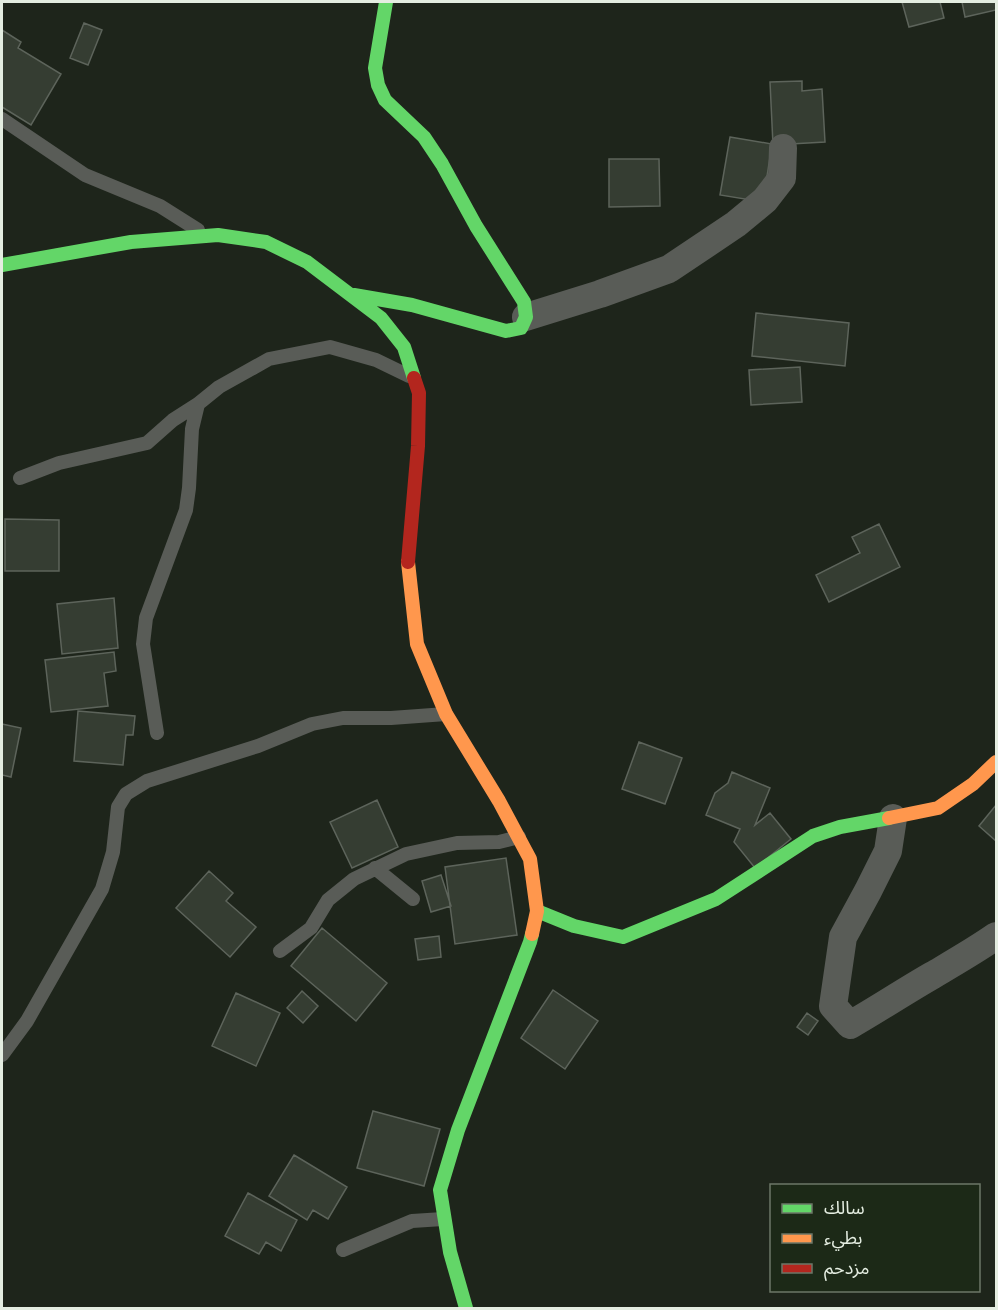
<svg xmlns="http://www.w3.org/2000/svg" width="998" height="1310" font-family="Overpass,'Noto Sans Arabic',sans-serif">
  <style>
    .building { fill: #353d32; stroke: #5d645b; stroke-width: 1.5 }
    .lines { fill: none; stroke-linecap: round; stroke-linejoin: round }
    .lane { stroke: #595c57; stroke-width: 14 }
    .street { stroke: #595c57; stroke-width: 28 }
    .fast { stroke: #63d668; stroke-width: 14 }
    .slow { stroke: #ff974d; stroke-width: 14 }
    .jam { stroke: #b3261e; stroke-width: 14 }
  </style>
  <rect width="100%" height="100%" fill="#1e251b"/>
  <path class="building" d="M902,2H940L944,18L909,27Z
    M962,2H996V10L965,17Z
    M84,23L102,30L88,65L70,58Z
    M2,30L21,42L18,48L61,74L31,125L2,107Z
    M802,81V91L822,89L825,142L773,145L770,82Z
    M730,137L772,144L763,202L720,195Z
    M609,159H659L660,206L609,207Z
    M756,313L849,323L845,366L752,356Z
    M800,367L802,402L751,405L749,370Z
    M5,519L59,520V571H5Z
    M879,524L900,567L829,602L816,575L860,553L852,537Z
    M114,598L118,648L62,654L57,604Z
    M114,652L116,671L104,673L108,706L51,712L45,660Z
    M78,711L135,716L133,735H126L123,765L74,761Z
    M2,724L21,728L11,777L2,775Z
    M639,742L682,758L665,804L622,789Z
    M732,772L770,788L755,825L770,813L791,839L755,868L734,842L740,829L706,815L715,793L728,783Z
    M377,800L398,847L352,868L330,822Z
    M996,805V841L979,826Z
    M506,858L517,935L455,944L445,867Z
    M209,871L233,893L226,901L256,927L230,957L176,908Z
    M441,875L451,906L431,912L422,881Z
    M322,928L387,983L356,1021L291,966Z
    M439,936L441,957L418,960L415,939Z
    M553,990L598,1021L565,1069L521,1038Z
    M302,991L318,1006L303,1023L287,1008Z
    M236,993L280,1013L256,1066L212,1046Z
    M807,1013L818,1021L808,1035L797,1027Z
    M373,1111L440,1129L424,1186L357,1168Z
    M294,1155L347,1187L328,1219L313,1210L307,1220L269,1196Z
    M248,1193L297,1220L281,1251L266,1242L259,1254L225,1236Z"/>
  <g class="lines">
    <path class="lane" d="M2,119L85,175L160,206L198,230
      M20,478L59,463L147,443L173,420L198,404
      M157,733L143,644L146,618L186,510L189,488L192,429L198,404L219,387L269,359L330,347L376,360L409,376
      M375,868L413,899
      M280,951L311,928L328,900L354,879L406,854L457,843L499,842L519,837
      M2,1055L27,1021L102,889L113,852L118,807L126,794L147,781L258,746L312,724L343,718H391L446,714
      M343,1250L412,1221L443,1219"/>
    <path class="street" d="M526,317L600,294L669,269L736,224L765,200L782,178L783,148
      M893,818L888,851L868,891L843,937L833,1006L850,1025C878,1009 905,991 933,975C955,962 976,950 996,936"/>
    <path class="fast" d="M2,265L131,242L218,235L266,242L307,262L381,318L404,347L414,378
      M354,295L412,305L506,331L521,328L526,317L524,302L476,226L442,164L424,137L385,100L378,85L375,68L386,2
      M537,911L574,926L623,937L716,899L813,836L840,827L889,818
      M466,1308L450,1252L440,1190L458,1130L530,942L532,934"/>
    <path class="slow" d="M408,562L417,644L446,714L499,801L530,859L537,911L532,934
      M889,818L938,808L973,784L996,762"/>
    <path class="jam" d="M408,562L418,446L419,393L414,378"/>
  </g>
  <rect width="998" height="1310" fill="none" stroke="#e4ede1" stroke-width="6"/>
  <rect x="770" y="1184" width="210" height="108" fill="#1c2917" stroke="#6c7768" stroke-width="1.5"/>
  <rect x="782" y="1204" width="30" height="9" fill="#63d668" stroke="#6c7768" stroke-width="1.5"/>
  <text x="824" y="1214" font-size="18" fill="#e4ede1">سالك</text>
  <rect x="782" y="1234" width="30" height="9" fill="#ff974d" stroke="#6c7768" stroke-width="1.5"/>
  <text x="824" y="1244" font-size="18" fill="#e4ede1">بطيء</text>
  <rect x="782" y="1264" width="30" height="9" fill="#b3261e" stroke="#6c7768" stroke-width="1.5"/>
  <text x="824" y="1274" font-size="18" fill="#e4ede1">مزدحم</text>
</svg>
